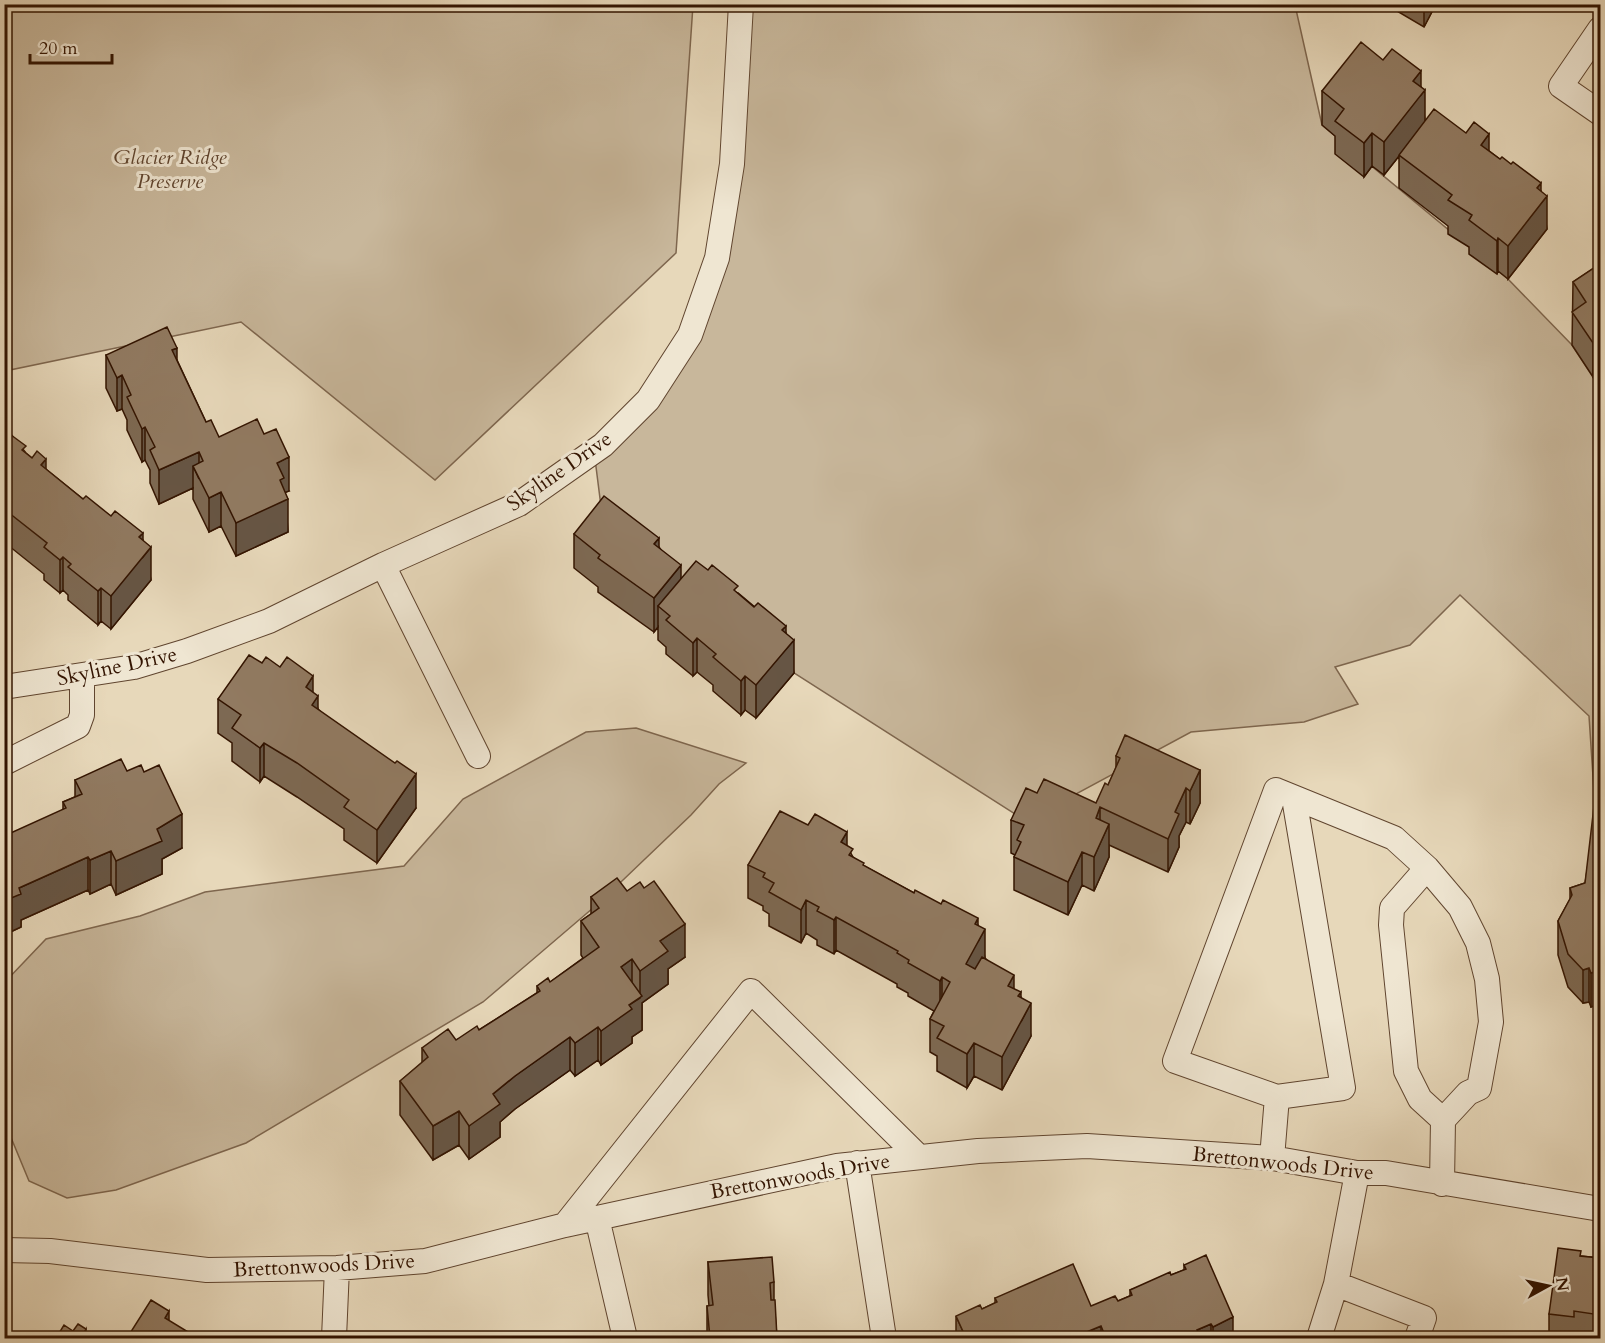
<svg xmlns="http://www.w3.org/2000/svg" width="1605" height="1343" font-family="Cardo,serif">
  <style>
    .green { fill: #c8b79b; stroke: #7e664e; stroke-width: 1.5 }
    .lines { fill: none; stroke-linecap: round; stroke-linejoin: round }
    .street-casing { stroke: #60452f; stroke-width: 26 }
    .street { stroke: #efe6d2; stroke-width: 24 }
    .wall { fill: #7d6953; stroke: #331401; stroke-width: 1.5 }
    .shaded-wall { fill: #654; stroke: #331401; stroke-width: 1.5 }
    .building { fill: #917a61; stroke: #331401; stroke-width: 1.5 }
    .labels { text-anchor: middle; stroke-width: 6; stroke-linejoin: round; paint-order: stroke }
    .park-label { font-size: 21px; font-style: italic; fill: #60452f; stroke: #efe6d2 }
    .street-label { font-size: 21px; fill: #331401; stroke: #efe6d2 }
  </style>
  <rect width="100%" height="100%" fill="#e7d8ba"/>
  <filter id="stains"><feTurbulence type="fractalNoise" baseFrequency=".00333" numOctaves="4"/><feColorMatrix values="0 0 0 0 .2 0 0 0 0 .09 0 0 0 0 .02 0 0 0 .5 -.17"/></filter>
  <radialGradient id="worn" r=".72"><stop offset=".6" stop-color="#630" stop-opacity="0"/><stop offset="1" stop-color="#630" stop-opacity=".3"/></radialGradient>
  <path class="green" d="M4,5H693L676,253L435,480L241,322L5,371Z
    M741,5H1295L1322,125L1508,279L1572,345L1593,377L1600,378V822H1596L1589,716L1460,595L1410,645L1335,667L1358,704L1304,722L1191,732L1026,821L794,673L604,530L594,451L648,400L717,258Z
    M636,728L746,763L719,784L691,815L600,902L483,1002L246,1143L116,1190L67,1198L29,1181L5,1123L4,983L46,939L140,916L205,892L404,866L463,799L586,732Z"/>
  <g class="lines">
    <defs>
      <path id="street" d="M1600,29L1561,86L1600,113
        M383,565L478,756
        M4,687L134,667L187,651L269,621L383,565L519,504L603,445L648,400L690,335L717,258L732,164L741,4
        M4,763L78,726L82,715V677
        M1294,798L1343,1088L1277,1097L1175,1061L1276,790L1394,838L1427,868L1460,907L1478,943L1487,979L1491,1022L1479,1088L1468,1093L1443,1120
        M1427,868L1392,908L1391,925L1406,1071L1420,1099L1443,1120L1442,1184
        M1272,1158L1277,1097
        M857,1163L884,1338
        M597,1218L625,1338
        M565,1225L751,991L918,1156
        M4,1250L50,1251L207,1270L337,1268L425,1261L565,1225L837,1166L978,1151L1087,1146L1272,1158L1357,1173H1386L1600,1209
        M1336,1284L1424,1318L1417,1338
        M334,1338L337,1268
        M1319,1338L1336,1284L1357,1173"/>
    </defs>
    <use href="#street" class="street-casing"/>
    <use href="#street" class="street"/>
  </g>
  <path class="wall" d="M1385,4H1436L1424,27Z
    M1383,60L1421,87L1425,121L1489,151L1541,191L1547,229L1508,279L1498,271L1497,274L1469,254V247L1448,234V226L1399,188V156L1384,175L1372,166L1364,177L1335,154V136L1322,125V91Z
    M1600,264L1593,377L1572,345L1573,282Z
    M106,355L177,360L206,422L219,437L289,491L285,492L288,532L236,556L221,526L209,532L193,499V488L159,504L150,483V470L145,460L142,462L127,430V420L122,409L117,411L106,388Z
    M4,410L5,425L10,433L26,453L83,499L111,516L143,540L151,580L111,629L101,621L98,625L68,600V595L63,590L60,593L44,580V574L4,542Z
    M574,534L659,547L681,579L738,593L786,633L794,673L756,718L745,710L741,715L713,691V685L697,672L693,676L666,654V647L658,640V627L654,632L598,592V587L574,568Z
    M262,663L313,693L318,709L416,808L377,863L344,840V829L297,797L264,776L260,782L232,761V743L218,733V699Z
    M1116,756L1200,770V803L1190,824L1186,822L1179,836V847L1168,872L1109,845V857L1094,891L1082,885L1068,915L1014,890V857L1015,855L1011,853V820L1037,793L1096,803L1108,785L1116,768Z
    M127,771L182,848L162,859V874L116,895L111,884L90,894L88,890L21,920V927L4,935L63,809V802L75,797V780Z
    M1600,789V1008L1599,1004L1591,1007L1589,1002L1583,1003L1568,987L1558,955V921L1570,899V888L1585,883Z
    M847,846L853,857L864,866L914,893L978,925L985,958L1014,989L1021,997L1031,1036L1002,1090L974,1076L967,1088L937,1071V1056L930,1052V1019L934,1011L908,996V993L897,987V984L836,950L834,954L817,945V940L806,933L801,943L769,926V914L763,910V906L748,898V865Z
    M627,891L685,957L668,969V984L642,1003V1030L632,1037V1043L601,1065L598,1060L575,1076L570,1070L515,1109L500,1122V1137L469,1159L459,1145L433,1160L400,1115V1081L422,1063V1048L456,1040L479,1030L537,993V986L550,982L583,958L581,955V921L591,914V897Z
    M1581,1256L1600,1258V1338H1549V1314Z
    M708,1262L774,1282V1300L777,1338H707V1306H709L708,1295Z
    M1184,1265L1233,1338H966L982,1309L995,1303V1298L1091,1306L1118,1301L1130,1296V1290L1171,1275L1184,1270Z
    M956,1316L966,1338H956Z"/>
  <path class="shaded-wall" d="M1424,4H1436L1424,27Z
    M1421,71V95L1425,90V123L1384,175V142L1413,81Z
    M1372,133V166L1364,177V143Z
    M1489,134V167L1481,145Z
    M1541,183V203L1547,196V229L1508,279V246L1537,188Z
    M1498,238V271L1497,274V241Z
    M1600,338V372L1593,377V343Z
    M177,348V382L172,350Z
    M122,375V409L117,411V378Z
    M145,427V460L142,462V429Z
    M199,452V479L193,466V488L159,504V470Z
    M289,457V491L284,493L288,499V532L236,556V523L277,463Z
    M46,459V492L41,465Z
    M221,492V526L209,532V498Z
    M143,533V557L151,547V580L111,629V596L139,537Z
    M659,538V571L654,544Z
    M63,557V590L60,593V560Z
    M681,565V598L658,606V627L654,632V598Z
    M101,588V621L98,625V591Z
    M786,626V649L794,640V673L756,718V685L782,630Z
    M697,638V672L693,676V643Z
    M313,676V703L318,696V729L306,687Z
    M745,676V710L741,715V681Z
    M264,743V776L260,782V748Z
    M1200,770V803L1190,824V791Z
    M416,774V808L377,863V830Z
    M1186,788V822L1179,836V847L1168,872V839L1175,812Z
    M1100,807V841L1096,818Z
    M182,814V848L162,859V874L116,895V861L157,829Z
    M1109,824V857L1094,891V857Z
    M847,832V865L841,842Z
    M111,851V884L90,894V860Z
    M1082,852V885L1068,915V882Z
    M88,857V890L21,920V927L4,935V901L19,888Z
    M806,900V933L801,943V910Z
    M836,917V950L834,954V920Z
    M978,918V942L985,929V963L966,997V964L975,924Z
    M685,924V957L668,969V984L642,1003V1030L632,1037V1043L601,1065V1031L629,1005L640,998V971L660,941Z
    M632,959V993L621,967Z
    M1589,968V1002L1583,1003V970Z
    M1599,971V1004L1591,1007V973Z
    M1014,975V1008L1008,986Z
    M942,977V1011L940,1014V981Z
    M1021,992V1022L1031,1003V1036L1002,1090V1057L1018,996Z
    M598,1027V1060L575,1076V1043Z
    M570,1037V1070L515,1109L500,1122V1137L469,1159V1126L493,1094L515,1076Z
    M974,1043V1076L967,1088V1054Z
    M459,1111V1145L433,1160V1126Z
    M169,1311V1338L165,1318Z
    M1233,1317V1338H1213V1327Z
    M1211,1324V1338H1183L1197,1330Z
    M1101,1326V1338H1077V1336Z
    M86,1329V1338L82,1336Z
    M1076,1333V1338H1064Z"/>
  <path class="building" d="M1361,42L1383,60L1392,49L1421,71L1413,81L1425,90L1384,142L1372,133L1364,143L1335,121L1344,109L1322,91Z
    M1434,109L1466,133L1474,122L1489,134L1481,145L1500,159L1502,157L1511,164L1513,162L1541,183L1537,188L1547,196L1508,246L1498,238L1497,241L1469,220L1472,215L1448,200L1452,195L1399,155Z
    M1600,264V338L1593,343L1572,312L1586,302L1573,282Z
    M167,327L177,348L172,350L206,422L211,420L219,437L257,419L264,434L276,429L289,457L277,463L284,478L280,480L288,499L236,523L221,492L209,498L193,466L203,461L199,452L159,470L150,450L155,447L145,427L142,429L127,397L131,395L122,375L117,378L106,355Z
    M4,425L10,429L7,432L26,446L22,450L32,458L37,451L46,459L41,465L83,499L86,496L111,516L115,511L143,533L139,537L151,547L111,596L101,588L98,591L68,567L71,564L63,557L60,560L44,547L47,543L4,509Z
    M604,496L659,538L654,544L681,565L654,598L598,558L600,555L574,534Z
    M696,561L708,570L712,565L738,586L734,590L754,607L758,603L786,626L782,630L794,640L756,685L745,676L741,681L713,657L716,654L697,638L693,643L666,620L670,616L658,606Z
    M249,655L262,663L266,657L280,667L287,657L313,676L306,687L318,696L312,705L395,763L397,761L416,774L377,830L344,807L349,800L297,763L264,743L260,748L232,728L241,715L218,699Z
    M1125,735L1200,770L1190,791L1186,788L1175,812L1179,814L1168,839L1100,807L1096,818L1109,824L1094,857L1082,852L1068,882L1014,857L1021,842L1017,840L1024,825L1011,820L1026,788L1037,793L1044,779L1096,803L1105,783L1108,785L1120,758L1116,756Z
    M121,759L127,771L141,765L144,772L159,765L182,814L157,829L162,841L116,861L111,851L90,860L88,857L19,888L21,894L4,901V836L66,808L63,802L82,794L75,780Z
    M1596,789H1600V975L1599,971L1591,973L1589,968L1583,970L1568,954L1558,921L1572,895L1570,888L1585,883Z
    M780,811L808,825L815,814L847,832L841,842L853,849L849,855L864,863L863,865L914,893L915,890L941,904L943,900L978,918L975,924L985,929L966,964L975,969L982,957L1014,975L1008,986L1021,992L1018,996L1031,1003L1002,1057L974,1043L967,1054L937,1038L944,1026L930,1019L950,982L942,977L940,981L908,963L909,960L897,953L898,951L836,917L834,920L817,911L819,907L806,900L801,910L769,892L774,883L763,877L765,873L748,865Z
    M617,878L627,891L640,882L644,888L654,881L685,924L660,941L668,951L640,971L632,959L621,967L642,996L629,1005L632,1009L601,1031L598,1027L575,1043L570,1037L515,1076L493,1094L500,1104L469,1126L459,1111L433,1126L400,1081L428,1057L422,1048L448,1029L456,1040L477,1026L479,1030L540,991L537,986L548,978L550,982L599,947L581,921L599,908L591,897Z
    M1558,1248L1581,1251L1580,1256L1600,1258V1315L1574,1311V1317L1549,1314Z
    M1206,1255L1233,1317L1213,1327L1211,1324L1197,1330L1198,1332L1183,1338H1106L1101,1326L1077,1336L1076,1333L1064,1338H966L956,1316L980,1305L982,1309L997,1302L995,1298L1073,1264L1091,1306L1115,1296L1118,1301L1132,1295L1130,1290L1170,1272L1171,1275L1186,1269L1184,1265Z
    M772,1257L774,1282L770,1283L771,1300H775L777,1338H710L707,1306L713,1305L708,1262Z
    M151,1300L169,1311L165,1318L198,1338H127Z
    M78,1324L86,1329L82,1336L87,1338H56L64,1325L73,1331Z"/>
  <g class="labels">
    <g class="park-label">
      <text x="170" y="164">Glacier Ridge<tspan x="170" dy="24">Preserve</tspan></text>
    </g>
    <g class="street-label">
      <text transform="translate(559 471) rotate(-35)" y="7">Skyline Drive</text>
      <text transform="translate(117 666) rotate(-12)" y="7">Skyline Drive</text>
      <text transform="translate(1283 1163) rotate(6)" y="7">Brettonwoods Drive</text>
      <text transform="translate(800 1176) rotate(-10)" y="7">Brettonwoods Drive</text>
      <text transform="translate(324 1265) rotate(-3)" y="7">Brettonwoods Drive</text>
    </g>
  </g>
  <rect width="1605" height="1343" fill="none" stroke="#e7d8ba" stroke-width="24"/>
  <rect x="6" y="6" width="1593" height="1331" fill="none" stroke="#331401" stroke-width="3"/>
  <rect x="12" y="12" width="1581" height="1319" fill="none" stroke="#331401" stroke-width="1.5"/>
  <g transform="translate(1548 1286) rotate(82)" stroke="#efe6d2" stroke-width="4.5" paint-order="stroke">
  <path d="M0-4.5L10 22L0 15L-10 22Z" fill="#331401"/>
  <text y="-9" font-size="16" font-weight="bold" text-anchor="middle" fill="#331401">N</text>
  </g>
  <path d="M30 54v9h82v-9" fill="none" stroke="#331401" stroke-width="3"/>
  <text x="39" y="54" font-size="18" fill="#331401" stroke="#efe6d2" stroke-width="4.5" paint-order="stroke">20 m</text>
  <rect width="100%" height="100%" filter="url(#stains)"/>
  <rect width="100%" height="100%" fill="url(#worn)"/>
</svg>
